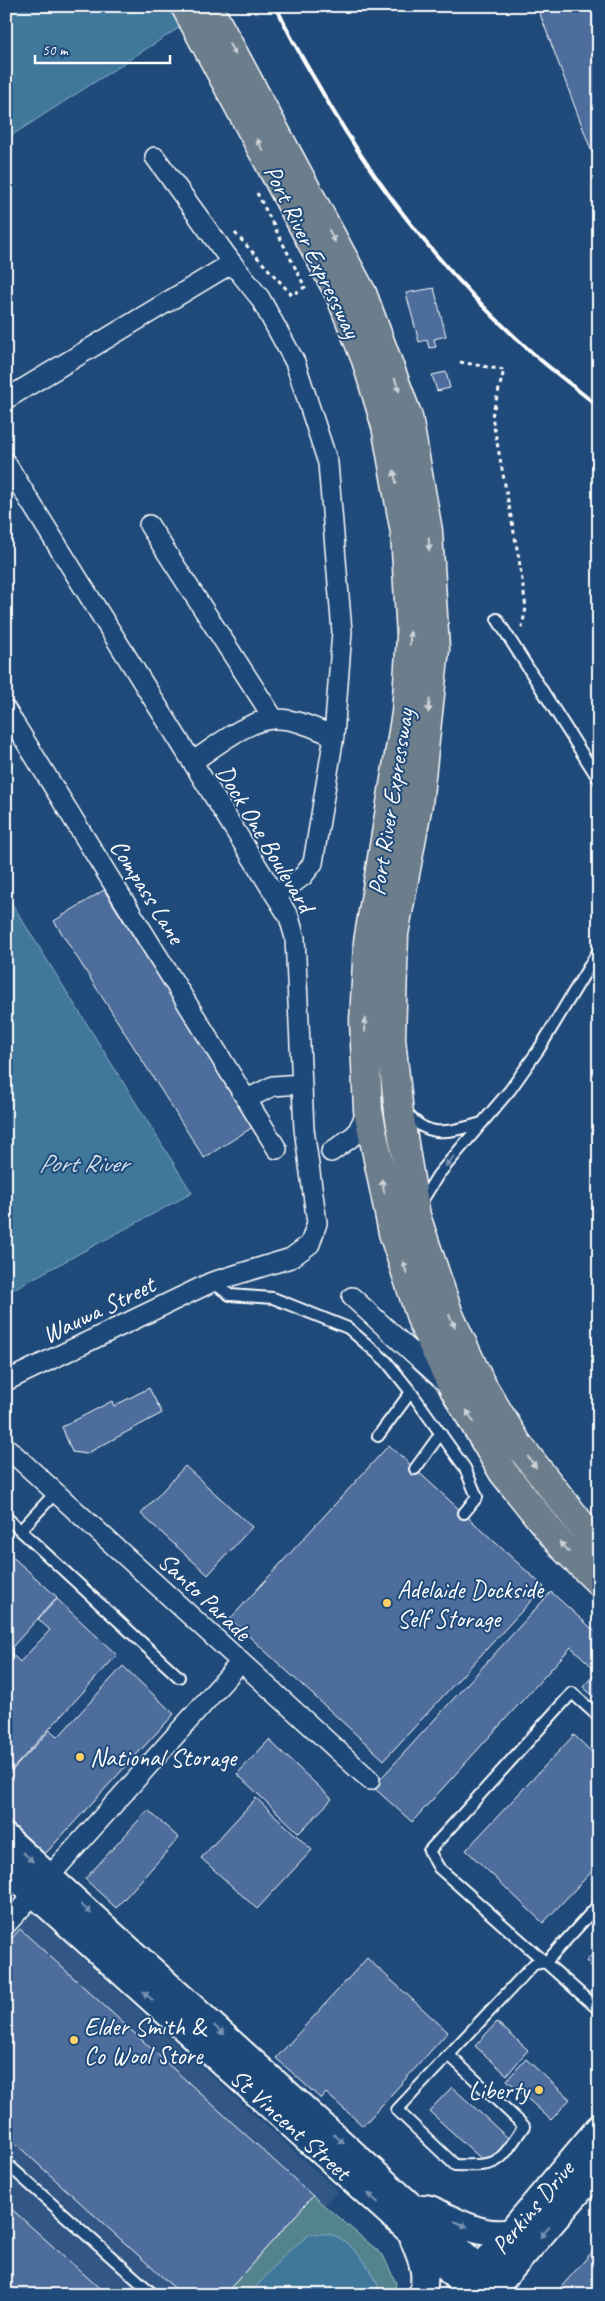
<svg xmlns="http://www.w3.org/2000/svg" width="605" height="2301" font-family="Caveat,sans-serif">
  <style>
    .built { fill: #315786 }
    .green { fill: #52838d; stroke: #a8c1c6 }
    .water { fill: #40789c; stroke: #8caec4 }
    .building { fill: #4d6d9d; stroke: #fff }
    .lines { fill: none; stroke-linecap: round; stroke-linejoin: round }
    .service-casing { stroke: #fff; stroke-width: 14 }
    .minor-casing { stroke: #fff; stroke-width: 22 }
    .secondary-casing { stroke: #fff; stroke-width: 30 }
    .trunk-casing { stroke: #fff; stroke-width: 31 }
    .path { stroke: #fff; stroke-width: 3; stroke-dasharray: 4 4; stroke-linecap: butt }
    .service { stroke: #1f4a7a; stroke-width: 10 }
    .minor { stroke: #1f4a7a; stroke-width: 19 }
    .secondary { stroke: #1f4a7a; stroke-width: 26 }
    .trunk { stroke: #6c7d8b; stroke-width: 28 }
    .rail { stroke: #fff; stroke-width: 4 }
    .oneway { fill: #ccd2d6 }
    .oneway2 { fill: #7992af }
    .poi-dot { fill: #ffd166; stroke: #1f4a7a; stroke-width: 2 }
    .labels { text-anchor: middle; stroke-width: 4; stroke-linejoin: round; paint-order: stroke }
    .street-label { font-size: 25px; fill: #fff; stroke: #1f4a7a }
    .poi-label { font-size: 25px; fill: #fff; stroke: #1f4a7a; text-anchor: start }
    .water-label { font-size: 26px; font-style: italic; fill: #cfdde6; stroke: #1f4a7a }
  </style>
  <rect width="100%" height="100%" fill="#1f4a7a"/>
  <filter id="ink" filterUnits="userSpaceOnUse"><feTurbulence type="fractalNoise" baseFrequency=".02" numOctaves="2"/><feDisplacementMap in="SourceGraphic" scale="10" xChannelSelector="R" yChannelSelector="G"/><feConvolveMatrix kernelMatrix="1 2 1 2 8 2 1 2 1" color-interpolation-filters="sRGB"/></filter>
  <g filter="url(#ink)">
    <path class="built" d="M6,1888L338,2191L237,2295H6Z"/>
    <path class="green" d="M313,2196L383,2255L396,2283L394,2295H224Z"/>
    <path class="water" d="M6,6H213L6,139Z
      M6,894L192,1193L6,1293Z
      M310,2234C317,2234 327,2233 333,2235C350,2240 381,2277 379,2295H249L287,2252Z"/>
    <path class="building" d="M537,6H599V171Z
      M434,288L446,336L434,339L436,347L429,348L427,340L419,342L406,293Z
      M446,372L450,388L437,391L432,375Z
      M104,890L253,1127L204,1158L54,921Z
      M149,1388L162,1413L86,1454L72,1452L62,1427L112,1401L114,1406Z
      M389,1445L544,1587L384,1760L230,1619Z
      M185,1466L252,1527L208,1575L141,1514Z
      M6,1551L57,1597L6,1654Z
      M551,1592L599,1635V1701L583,1687L597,1671L571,1647L412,1822L373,1787Z
      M57,1599L117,1655L6,1776V1658L11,1653L20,1662L50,1630L38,1619Z
      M123,1666L174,1714L45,1854L6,1818V1777L50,1730L58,1737Z
      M574,1735L599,1759V1864L543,1923L466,1850Z
      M269,1740L332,1799L299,1833L237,1774Z
      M256,1798L312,1850L257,1909L201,1858Z
      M148,1810L179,1838L116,1908L85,1879Z
      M20,1929L313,2196L224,2295H182L6,2135V1945Z
      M599,1947V1974L586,1961Z
      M367,1958L448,2032L363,2126L326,2093L321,2099L276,2058Z
      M497,2022L528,2050L507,2075L475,2046Z
      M526,2059L570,2099L551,2120L507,2080Z
      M452,2087L510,2140L488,2165L429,2111Z
      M6,2204L107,2295H6Z
      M599,2244V2295H554Z"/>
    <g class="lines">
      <defs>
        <path id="service" d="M497,619L599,780
          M406,1112C429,1141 451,1131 482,1123
          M420,1204L438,1175L510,1090L539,1049L599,950
          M212,1282L230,1295L273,1298L348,1328L386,1361L411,1392L465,1468L477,1497L464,1513
          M378,1436L411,1392
          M415,1469L441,1433
          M6,1517L179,1677
          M21,1530L56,1492
          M599,1717L572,1693L429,1851L439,1868L599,2010
          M450,2056L524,2126C499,2162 502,2167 455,2165L397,2110L534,1964L546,1962L599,1904
          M6,2163L154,2295"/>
        <path id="minor" d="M155,157L232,263L260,298L295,362L328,463L342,632L334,736L313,863L303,876L276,896
          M6,399L232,263
          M6,463L289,917L295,938L304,1129L317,1223L310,1244L291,1258L212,1282L6,1381
          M149,525L274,719
          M6,710L277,1149
          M192,762C215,747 247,720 274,719C295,718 316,729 334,736
          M247,1099L273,1086L300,1084
          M331,1152L356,1134L368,1110
          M352,1297L447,1384
          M6,1447L370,1780
          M6,1925L240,1663"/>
        <path id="secondary" d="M6,1838L457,2248L480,2269L489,2294
          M6,1868L410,2231L465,2286L489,2294
          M424,2208C432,2208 440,2214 446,2217C467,2227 488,2237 512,2232
          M414,2241C422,2259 428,2274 422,2295
          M469,2282L599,2128
          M489,2294L599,2168"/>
        <path id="trunk" d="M185,6L340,295L366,360L386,426L405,533L411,636L406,713L368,942L364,1021L368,1110L393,1233L423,1324L454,1389L503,1472L562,1546L599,1582
          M208,6L362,293L408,417L428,531L435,649L418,804L394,934L391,1039L399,1113L416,1216L449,1315L480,1382L517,1443L590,1536L599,1544"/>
      </defs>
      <use href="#service" class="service-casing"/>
      <use href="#minor" class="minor-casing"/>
      <use href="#secondary" class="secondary-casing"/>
      <use href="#trunk" class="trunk-casing"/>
      <path class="path" d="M257,193L273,224
        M235,233L292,295L305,287L273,224L276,223
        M460,362L504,370L492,416L519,559L526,608L521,631"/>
      <use href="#service" class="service"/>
      <use href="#minor" class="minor"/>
      <use href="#secondary" class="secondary"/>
      <use href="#trunk" class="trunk"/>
      <path class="rail" d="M276,6C288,33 302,58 317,83C374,185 449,280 537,357C557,374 578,390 599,407"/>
    </g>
    <defs><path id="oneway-solid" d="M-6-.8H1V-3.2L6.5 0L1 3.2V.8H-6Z" transform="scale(1.25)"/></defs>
    <g class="oneway">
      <use href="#oneway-solid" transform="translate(232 49) rotate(61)"/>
      <use href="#oneway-solid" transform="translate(260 145) rotate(-118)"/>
      <use href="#oneway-solid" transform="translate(332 236) rotate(63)"/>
      <use href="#oneway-solid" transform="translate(397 385) rotate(71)"/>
      <use href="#oneway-solid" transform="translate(395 477) rotate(-100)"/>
      <use href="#oneway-solid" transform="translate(429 544) rotate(87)"/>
      <use href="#oneway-solid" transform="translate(410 638) rotate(-89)"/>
      <use href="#oneway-solid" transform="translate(429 706) rotate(96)"/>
      <use href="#oneway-solid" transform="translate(365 1025) rotate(-91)"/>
      <use href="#oneway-solid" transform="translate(383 1186) rotate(-101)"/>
      <use href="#oneway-solid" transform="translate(405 1268) rotate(-108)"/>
      <use href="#oneway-solid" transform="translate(452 1321) rotate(65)"/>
      <use href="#oneway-solid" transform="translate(470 1416) rotate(-121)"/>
      <use href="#oneway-solid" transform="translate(532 1462) rotate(52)"/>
      <use href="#oneway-solid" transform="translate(564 1547) rotate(-133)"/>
    </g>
    <g class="oneway2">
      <use href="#oneway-solid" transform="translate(450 1161) rotate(131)"/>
      <use href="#oneway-solid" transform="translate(28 1857) rotate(42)"/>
      <use href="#oneway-solid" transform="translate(86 1909) rotate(42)"/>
      <use href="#oneway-solid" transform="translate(148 1996) rotate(-138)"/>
      <use href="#oneway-solid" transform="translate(219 2030) rotate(42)"/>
      <use href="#oneway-solid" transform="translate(339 2139) rotate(42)"/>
      <use href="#oneway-solid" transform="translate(373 2198) rotate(-138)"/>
      <use href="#oneway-solid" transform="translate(461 2224) rotate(23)"/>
      <use href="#oneway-solid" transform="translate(545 2232) rotate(131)"/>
    </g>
  </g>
  <g class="poi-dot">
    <circle cx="387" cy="1603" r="5"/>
    <circle cx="80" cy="1757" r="5"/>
    <circle cx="74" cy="2040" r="5"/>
    <circle cx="539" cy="2090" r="5"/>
  </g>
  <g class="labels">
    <g class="street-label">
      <text transform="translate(313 251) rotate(64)" y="9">Port River Expressway</text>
      <text transform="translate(390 802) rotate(-81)" y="9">Port River Expressway</text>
      <text transform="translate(266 838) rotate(59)" y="9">Dock One Boulevard</text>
      <text transform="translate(148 891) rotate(58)" y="9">Compass Lane</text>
      <text transform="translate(98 1309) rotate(-26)" y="9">Wauwa Street</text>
      <text transform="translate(205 1596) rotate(43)" y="9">Santo Parade</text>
      <text transform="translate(291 2124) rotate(42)" y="9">St Vincent Street</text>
      <text transform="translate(532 2207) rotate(-50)" y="9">Perkins Drive</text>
    </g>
    <g class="poi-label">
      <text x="397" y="1598">Adelaide Dockside<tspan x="397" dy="29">Self Storage</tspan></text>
      <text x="90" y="1766">National Storage</text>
      <text x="84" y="2035">Elder Smith &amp;<tspan x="84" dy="29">Co Wool Store</tspan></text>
      <text x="529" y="2099" text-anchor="end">Liberty</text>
    </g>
    <g class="water-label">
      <text x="83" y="1172">Port River</text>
    </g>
  </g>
  <rect width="605" height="2301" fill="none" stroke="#1f4a7a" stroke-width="25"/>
  <rect x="12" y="12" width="580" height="2276" fill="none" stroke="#fff" stroke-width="2" filter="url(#ink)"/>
  <path d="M35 55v8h135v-8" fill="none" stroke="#ffffff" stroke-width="2.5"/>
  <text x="42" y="55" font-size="15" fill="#ffffff" stroke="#1f4a7a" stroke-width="4" paint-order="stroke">50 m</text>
</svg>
